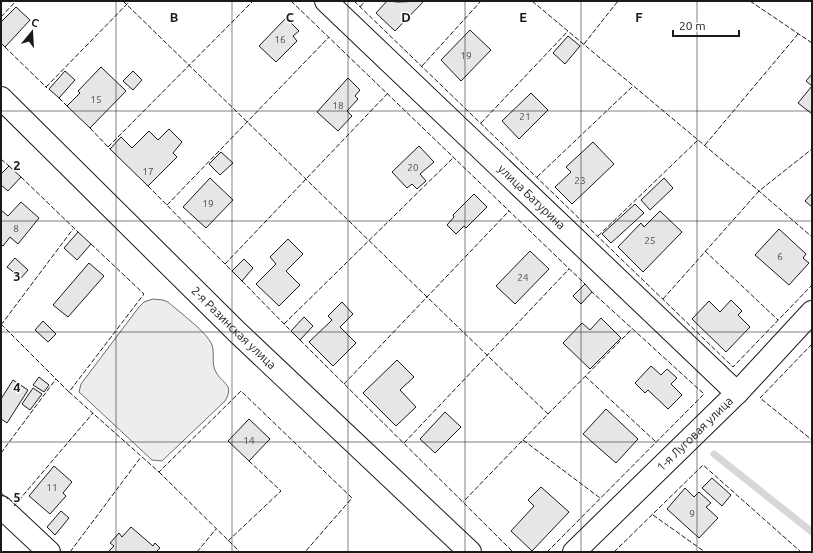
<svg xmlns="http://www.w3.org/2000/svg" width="813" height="553" font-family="Ubuntu,sans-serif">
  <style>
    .green { fill: #ededed; stroke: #6a6a6a }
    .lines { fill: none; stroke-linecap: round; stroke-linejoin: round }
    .stream { stroke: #d7d7d7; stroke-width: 7 }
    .building { fill: #e6e6e6; stroke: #1a1a1a }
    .minor-casing { stroke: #1a1a1a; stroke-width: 24 }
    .minor { stroke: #fff; stroke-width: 22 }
    .fence { stroke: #1a1a1a; stroke-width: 1; stroke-dasharray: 5 2; stroke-linecap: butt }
    .grid { fill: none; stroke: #1a1a1a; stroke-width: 1; stroke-opacity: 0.55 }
    .labels { text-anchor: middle; stroke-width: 3; stroke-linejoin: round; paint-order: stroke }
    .number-label { font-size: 10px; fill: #4d4d4d }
    .street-label { font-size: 12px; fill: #1a1a1a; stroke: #fff }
    .grid-label { font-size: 13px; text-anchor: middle; font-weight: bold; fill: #1a1a1a; stroke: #fff; stroke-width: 3; stroke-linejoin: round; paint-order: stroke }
  </style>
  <rect width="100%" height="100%" fill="#fff"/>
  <path class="green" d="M153,299L163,300L168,302C179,312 207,332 212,345C215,354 211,364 216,372C222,384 235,384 225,401L162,461L152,460L79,392L81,384L139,307L144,302Z"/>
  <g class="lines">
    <path class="stream" d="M714,454L812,532"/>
  </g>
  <path class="building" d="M387,1L398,2L424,1L395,31L376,13Z
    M16,7L30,20L5,47L1,43V22Z
    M286,18L299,31L293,36L297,41L276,62L259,46Z
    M470,30L491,50L461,81L441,60Z
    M568,36L580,46L565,64L553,53Z
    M101,67L126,91L90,128L67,106L80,93L78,91Z
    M65,71L75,80L59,98L49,89Z
    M133,71L142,80L133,90L123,81Z
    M812,74V114L798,103L812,86L806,81Z
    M348,78L360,90L355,96L358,99L347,111L352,116L338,131L317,112Z
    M531,93L548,110L519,139L502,121Z
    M169,129L182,142L173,153L177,157L148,186L110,149L121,137L132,148L149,131L158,140Z
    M593,142L614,164L572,204L555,187L571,172L566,167Z
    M419,146L434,162L420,174L426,181L417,189L412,184L407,188L392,172Z
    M221,152L233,163L220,175L209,164Z
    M9,166L21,177L8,191L1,185V174Z
    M210,178L233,200L206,228L183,207Z
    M664,178L673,188L650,210L641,200Z
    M812,193V207L805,201Z
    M474,194L487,207L466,228L464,226L456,234L447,225L454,217L453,215Z
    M21,202L39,218L18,244L10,237L3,246L1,244V210L8,216Z
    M635,204L644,213L611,243L602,234Z
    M660,211L682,232L643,272L618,247L641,223L644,227Z
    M779,229L806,254L803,258L809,263L789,285L755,255Z
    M78,232L91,244L77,260L64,248Z
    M288,239L303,254L286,271L300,285L279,306L256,284L276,264L270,257Z
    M530,251L549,269L515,304L496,286Z
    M15,258L28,270L21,278L7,267Z
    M244,259L253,268L242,281L232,271Z
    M89,263L104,276L68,317L53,305Z
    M585,284L592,292L581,304L573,296Z
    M731,300L742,311L738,315L750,327L726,352L692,319L709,301L720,312Z
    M342,302L353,314L340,327L356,343L333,366L309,342L332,320L328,316Z
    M304,317L313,326L300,340L291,331Z
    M601,318L621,338L590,369L563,343L582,323L590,330Z
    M43,321L56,334L48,342L35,330Z
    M397,360L414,377L400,390L416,407L396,426L363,393Z
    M651,366L661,375L667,369L677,378L671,384L682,395L668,409L648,390L645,393L635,383Z
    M39,377L49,385L44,392L33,385Z
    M13,380L28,390L7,423L1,419V399Z
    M33,388L42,394L30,410L22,404Z
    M606,409L638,439L616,463L583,434Z
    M445,412L461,427L435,453L420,439Z
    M249,419L270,439L249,461L228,441Z
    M54,466L72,482L63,493L66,496L50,514L29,496Z
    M712,478L731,495L722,506L702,488Z
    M541,487L569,512L532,551L511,531L534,506L528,500Z
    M685,488L694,497L699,492L711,503L706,507L718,518L699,538L667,509Z
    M61,511L69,518L55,535L47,527Z
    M131,527L153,546L155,543L160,548L156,552H108L114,546L110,543L119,533L122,537Z"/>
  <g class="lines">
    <defs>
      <g id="minor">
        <path id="s1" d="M326,1L737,393"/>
        <path id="s2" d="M1,98L237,332L470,552"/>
        <path d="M1,507L49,552"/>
        <path id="s3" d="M574,552L737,393L812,312"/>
      </g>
    </defs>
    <use href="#minor" class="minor-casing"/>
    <use href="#minor" class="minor"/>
    <path class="fence" d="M123,1L427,297L548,414L463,502
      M291,1L585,284
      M354,1L733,367L812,285
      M532,1L759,191L812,237
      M750,1L812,43
      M360,7L365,1
      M1,17L16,1
      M584,44L618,1
      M5,47L47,88
      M422,66L481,1
      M46,87L130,1
      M59,98L67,106
      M481,123L568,31
      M90,128L110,149
      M705,145L798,34
      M108,147L253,1
      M1,159L9,166
      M21,177L78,232
      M537,177L633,86
      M148,186L232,271
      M167,205L329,37
      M598,236L698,140
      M91,244L144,294L69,392L159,472L241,391L352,498L305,552
      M705,251L778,320
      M225,264L388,93
      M242,281L291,331
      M663,299L759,191L812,149
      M1,324L69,392
      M284,324L454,157
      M1,325L73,229
      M300,340L513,552
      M812,344L760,398L812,440
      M585,376L656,442
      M344,384L509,211
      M548,414L632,329
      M523,440L600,498
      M404,443L569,269
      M1,453L56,379
      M159,472L240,552
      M1,493L8,499
      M14,506L93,413
      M653,515L705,552
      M228,541L281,491L249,461
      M70,552L141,457
      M197,552L216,529
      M547,552L704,394L592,292
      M614,552L703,465L801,552"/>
  </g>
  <path class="grid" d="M116,1V552M232,1V552M348,1V552M465,1V552M581,1V552M697,1V552M1,111H812M1,221H812M1,332H812M1,442H812"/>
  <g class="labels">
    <g class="number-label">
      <text x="280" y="43">16</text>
      <text x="466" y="59">19</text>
      <text x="96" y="103">15</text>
      <text x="338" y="109">18</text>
      <text x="525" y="120">21</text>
      <text x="413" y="171">20</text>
      <text x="148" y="175">17</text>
      <text x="580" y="184">23</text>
      <text x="208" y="207">19</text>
      <text x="16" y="232">8</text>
      <text x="650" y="244">25</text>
      <text x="780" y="260">6</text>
      <text x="523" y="281">24</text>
      <text x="249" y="444">14</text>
      <text x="52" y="491">11</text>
      <text x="692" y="517">9</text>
    </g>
    <g class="street-label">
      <text dy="4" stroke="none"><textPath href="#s1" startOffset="284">улица Батурина</textPath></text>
      <text dy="4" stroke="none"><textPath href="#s2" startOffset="327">2-я Разинская улица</textPath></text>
      <text dy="4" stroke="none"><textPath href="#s3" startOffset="169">1-я Луговая улица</textPath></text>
    </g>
  </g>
  <g class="grid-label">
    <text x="174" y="22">B</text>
    <text x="290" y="22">C</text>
    <text x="406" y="22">D</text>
    <text x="523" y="22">E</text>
    <text x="639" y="22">F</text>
    <text x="17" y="170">2</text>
    <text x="17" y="281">3</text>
    <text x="17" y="392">4</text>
    <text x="17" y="502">5</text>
  </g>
  <rect width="813" height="553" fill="none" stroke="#1a1a1a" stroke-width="4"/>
  <g transform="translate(32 32) rotate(18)" stroke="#ffffff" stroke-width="3" paint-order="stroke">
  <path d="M0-3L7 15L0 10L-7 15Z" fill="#1a1a1a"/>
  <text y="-6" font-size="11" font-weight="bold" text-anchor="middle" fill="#1a1a1a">С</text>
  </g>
  <path d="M673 30v6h66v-6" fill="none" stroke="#1a1a1a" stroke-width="2"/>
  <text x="679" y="30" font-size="12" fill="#1a1a1a" stroke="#ffffff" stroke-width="3" paint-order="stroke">20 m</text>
</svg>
